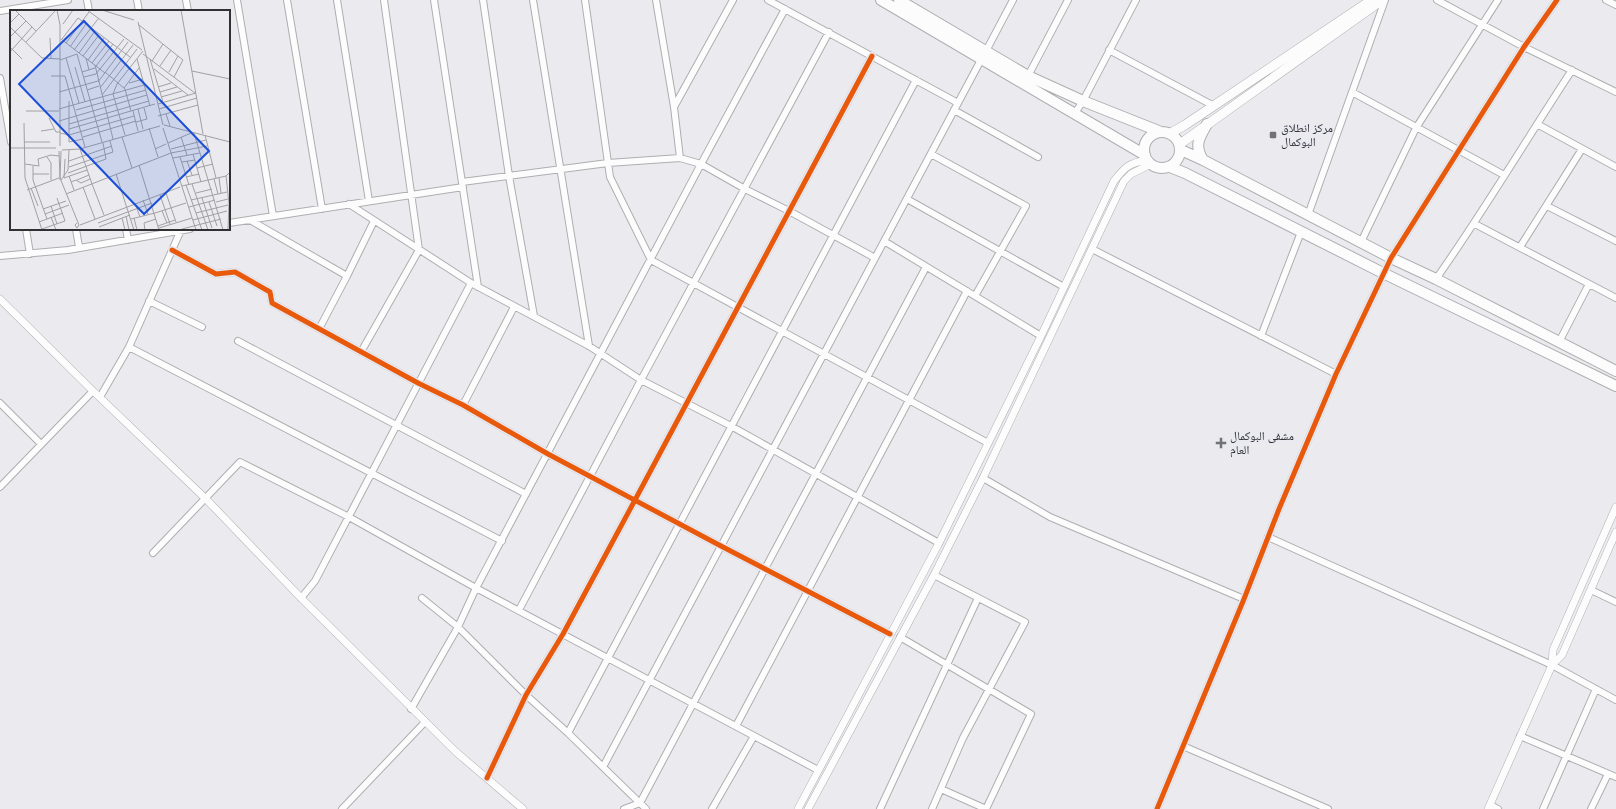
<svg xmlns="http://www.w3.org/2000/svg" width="1616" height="809" font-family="'Nunito Sans','Noto Naskh Arabic',sans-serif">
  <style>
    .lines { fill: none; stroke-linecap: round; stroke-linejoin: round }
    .minor-casing { stroke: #aeaeb1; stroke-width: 8 }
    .tertiary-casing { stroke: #aeaeb1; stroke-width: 8 }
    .primary-casing { stroke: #aeaeb1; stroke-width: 10 }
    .trunk-casing { stroke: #aeaeb1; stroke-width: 12 }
    .minor { stroke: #fcfcfd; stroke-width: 6 }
    .tertiary { stroke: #fcfcfd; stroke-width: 7 }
    .primary { stroke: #fcfcfd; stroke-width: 9 }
    .trunk { stroke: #fcfcfd; stroke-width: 10 }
    .cycleway-casing { stroke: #e9e9f1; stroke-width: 8 }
    .cycleway { stroke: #e8590c; stroke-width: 5 }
    .poi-dot { fill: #727275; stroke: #e9e9f1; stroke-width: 1.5 }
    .labels { text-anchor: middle; stroke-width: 3; stroke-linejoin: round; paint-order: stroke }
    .poi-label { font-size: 12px; fill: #313134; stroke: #e9e9f1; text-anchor: start }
    .inset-road { fill: none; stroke: #a1a1a4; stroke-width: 1 }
    .view { fill: #1d4ed8; fill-opacity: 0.15; stroke: #1d4ed8; stroke-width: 2 }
    .inset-edge { fill: none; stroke: #313134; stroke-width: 2 }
  </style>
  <rect width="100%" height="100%" fill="#ebebef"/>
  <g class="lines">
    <defs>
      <path id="minor" d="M87,0L89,11
        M137,0L139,11
        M186,0L188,11
        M237,0L273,216
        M287,0L322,209
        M337,0L369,201
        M434,0L478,287
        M483,0L509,176L534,316
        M533,0L589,346
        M585,0L610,177L651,260L988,443
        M656,0L674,107L680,158
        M768,0L958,103
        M1437,0L1524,47L1616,92
        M1606,0L1616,5
        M0,11L68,0
        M1109,50L1214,106
        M986,51L1013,0
        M1028,76L1068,0
        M0,78L11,142
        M1352,92L1504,175
        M674,107L733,0
        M954,110L1038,157
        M1075,113L1083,101L1136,0
        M1537,124L1616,167
        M931,154L1026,206L975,296
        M462,182L608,163L680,158L701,164L745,189L789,211L875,258
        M907,199L1064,287
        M349,204L471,283L589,346L641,380L731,426L939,543
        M1547,206L1616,241
        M1308,215L1385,0
        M250,220L347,276
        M229,223L463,187
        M1475,224L1616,298
        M26,229L30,254
        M76,229L79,247
        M126,229L128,240
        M884,241L1041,336
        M1361,242L1416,128L1498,0
        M1520,247L1582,149
        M1092,249L1336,374
        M172,250L216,274L235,272L270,292L272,303L418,383L463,405L548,454L721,546L890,634
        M0,256L68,250L190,229
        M1391,258L1524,47L1557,0
        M1436,279C1484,211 1526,140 1572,70
        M149,301L202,327
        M319,329L347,276L374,221
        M1261,336L1301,232
        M238,341L526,494
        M1559,342L1589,284
        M129,347L502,541
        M361,352L419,250L384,0
        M100,397L129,347L181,230
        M0,403L41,444
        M463,405L514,307
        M983,478L1050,517L1244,599
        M0,487L93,391
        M1268,537L1552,665L1616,700
        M153,553L240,462L349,517L476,588L818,770
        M1591,590L1616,602
        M301,598L315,581L471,283
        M422,598L458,627L526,695L568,733L646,809
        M519,610L641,380L829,32
        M900,637L1031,714L986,809
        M411,709L458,627L476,588L701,164L785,9
        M736,726L967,291
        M568,733L916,80
        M1520,736L1616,777
        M1183,746L1328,809
        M603,767L982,58
        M487,778L526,695L563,634L635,500L872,56
        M941,789L986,809
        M1490,805L1498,809
        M342,809L425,722
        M624,809L640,803L926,267
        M712,809L754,736
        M880,809L978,598
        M932,809L963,738L1025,622L934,575
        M1543,809L1596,689
        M1591,809L1608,774"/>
      <path id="tertiary" d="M0,299L93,391L206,499L301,598L456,752L523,809
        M1552,665L1562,655L1616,532
        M798,809L939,543L1041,336L1114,181C1125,167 1129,163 1147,160
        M808,809L934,575L983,478L1124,181L1131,174L1151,164
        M1157,809L1244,599L1279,509L1336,374L1391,258
        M1488,809L1552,665L1553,650L1616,507"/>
      <path id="primary" d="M1169,134L1185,125L1370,1
        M1180,144L1382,0"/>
      <path id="trunk" d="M881,0L1145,155
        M899,0L1028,76L1083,101L1161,132
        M1144 150a18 18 0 1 1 36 0a18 18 0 1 1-36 0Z
        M1181,150L1203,160L1391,258L1436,279L1616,371
        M1203,160C1194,145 1199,138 1207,124
        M1170,167L1185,173L1383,273L1616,386"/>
    </defs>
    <use href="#minor" class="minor-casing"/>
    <use href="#tertiary" class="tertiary-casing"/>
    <use href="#primary" class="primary-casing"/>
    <use href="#trunk" class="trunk-casing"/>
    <use href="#minor" class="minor"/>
    <use href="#tertiary" class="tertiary"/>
    <use href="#primary" class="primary"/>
    <use href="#trunk" class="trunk"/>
    <defs>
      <path id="cycleway" d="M172,250L216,274L235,272L270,292L272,303L418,383L463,405L548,454L721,546L890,634
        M487,778L526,695L563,634L635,500L872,56
        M1157,809L1244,599L1279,509L1336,374L1391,258L1524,47L1557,0"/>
    </defs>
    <use href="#cycleway" class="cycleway-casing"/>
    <use href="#cycleway" class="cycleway"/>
  </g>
  <g class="poi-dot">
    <rect x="1269" y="131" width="8" height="8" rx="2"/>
    <path d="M1219 437h4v4h4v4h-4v4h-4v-4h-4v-4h4z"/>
  </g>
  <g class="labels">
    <g class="poi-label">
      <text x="1281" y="132">مركز انطلاق<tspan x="1281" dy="14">البوكمال</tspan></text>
      <text x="1230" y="440">مشفى البوكمال<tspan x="1230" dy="14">العام</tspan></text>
    </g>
  </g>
  <g transform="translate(10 10)">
    <rect width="220" height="220" fill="#ebebef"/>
    <path class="inset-road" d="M5,0L26,21M47,0L50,15V136M77,0L132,40M92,0L124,10M171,0L193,124M128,12L153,115M0,13L9,4M53,14L63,0M129,15L173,50L164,67M0,17L32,48L50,49M0,27L16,11M40,28L41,49M51,29L95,63M52,29L68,8L120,47M16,32L46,0M56,33L79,2M0,37L12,49M60,37L76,14M64,40L88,9M0,42L22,17M69,43L85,21M67,44L92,132M133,44L185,83M73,46L89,25M56,48L69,93M76,48L79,60M127,49L140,96M140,49L153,92M50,50L67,44M78,50L94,28M142,51L153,34M82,53L99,31M85,55L103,129M86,56L103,34M150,56L161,40M65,57L75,92M144,59L178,85M182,61L220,69M72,62L85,58M95,62L115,79L121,101M159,62L168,46M41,66H55L75,137M74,67L86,64L114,29M88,72L118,32M119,73L133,69M148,77L161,73M90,78L123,35M114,78L129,58M77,80L89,76M49,82L88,71M150,82L167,77M92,85L127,39M151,87L172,81M59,91V132L73,129M148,94L186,83M49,99L134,75M128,99L133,119M149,99L187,88M66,100L136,80M16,101H49M123,101L128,121M156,104L160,116M148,106L188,95M39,108L46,122H50M49,111L137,85M126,112L137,109L134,98M14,113L15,168L32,220M59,114L139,91M154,115L220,132M139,118L148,147M153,118L186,220M59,119L145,94M31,121L44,119M50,123L59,125L124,106M184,123L213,220M115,125L103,84L107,74L133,41M195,125L206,168M73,127L126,111M112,127L122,158M171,127L177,145M14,132H40M158,133L181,123M0,138H46M70,139L82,174M145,139L156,134M161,139L196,130M52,140L70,139L150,116M49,141L50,170M51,141L50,168L69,215L67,218L65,215L67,213M183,144L191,172M37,147L41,153V170M170,147L179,175M163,148L190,143M55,149L54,168L77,160M59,151L102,136M177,151L182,165M172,152L185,150M15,154L29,156L28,149L41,145L49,146M129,155L149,220M23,156V170L37,209M59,157L103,142L100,131M187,158L203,154M58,163L96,149L93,133M23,164H39M106,164L124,220M59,166L64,180M216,166L219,193L218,220M176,167L189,164M209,168L211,183M204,169L208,184M51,170L58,160L59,140M67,170L79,165M61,172L66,170L71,173L80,169M82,174L94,205M182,174L198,220M176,175L192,220M172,176L216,166L220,162M73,177L85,209M21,178L28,196M17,180L49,168M156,183L166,212M186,183L202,179M56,184L161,143L197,136M150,185L160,214M192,188L202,218M133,190L138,204M181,190L217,182M199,192L207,216M206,192L218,189M125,193L130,207M41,196L47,214M179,197L205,190M33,199L56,191M152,201L157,213M145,203L176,193M186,203L218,195M35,204L59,195M116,206L119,220M41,207L46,220M112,208L115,220M124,208L127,220M121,209L145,203M183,210L217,201M29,212L53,203M88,213L142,193M70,215L170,177M148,216L165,210M89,217L120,205M149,218L182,208M32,219L55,211L47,188M172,219L211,209M135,220L134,213L146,209"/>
    <path class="view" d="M74,11L199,141L134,204L9,74Z"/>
    <rect width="220" height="220" class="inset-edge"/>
  </g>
</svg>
